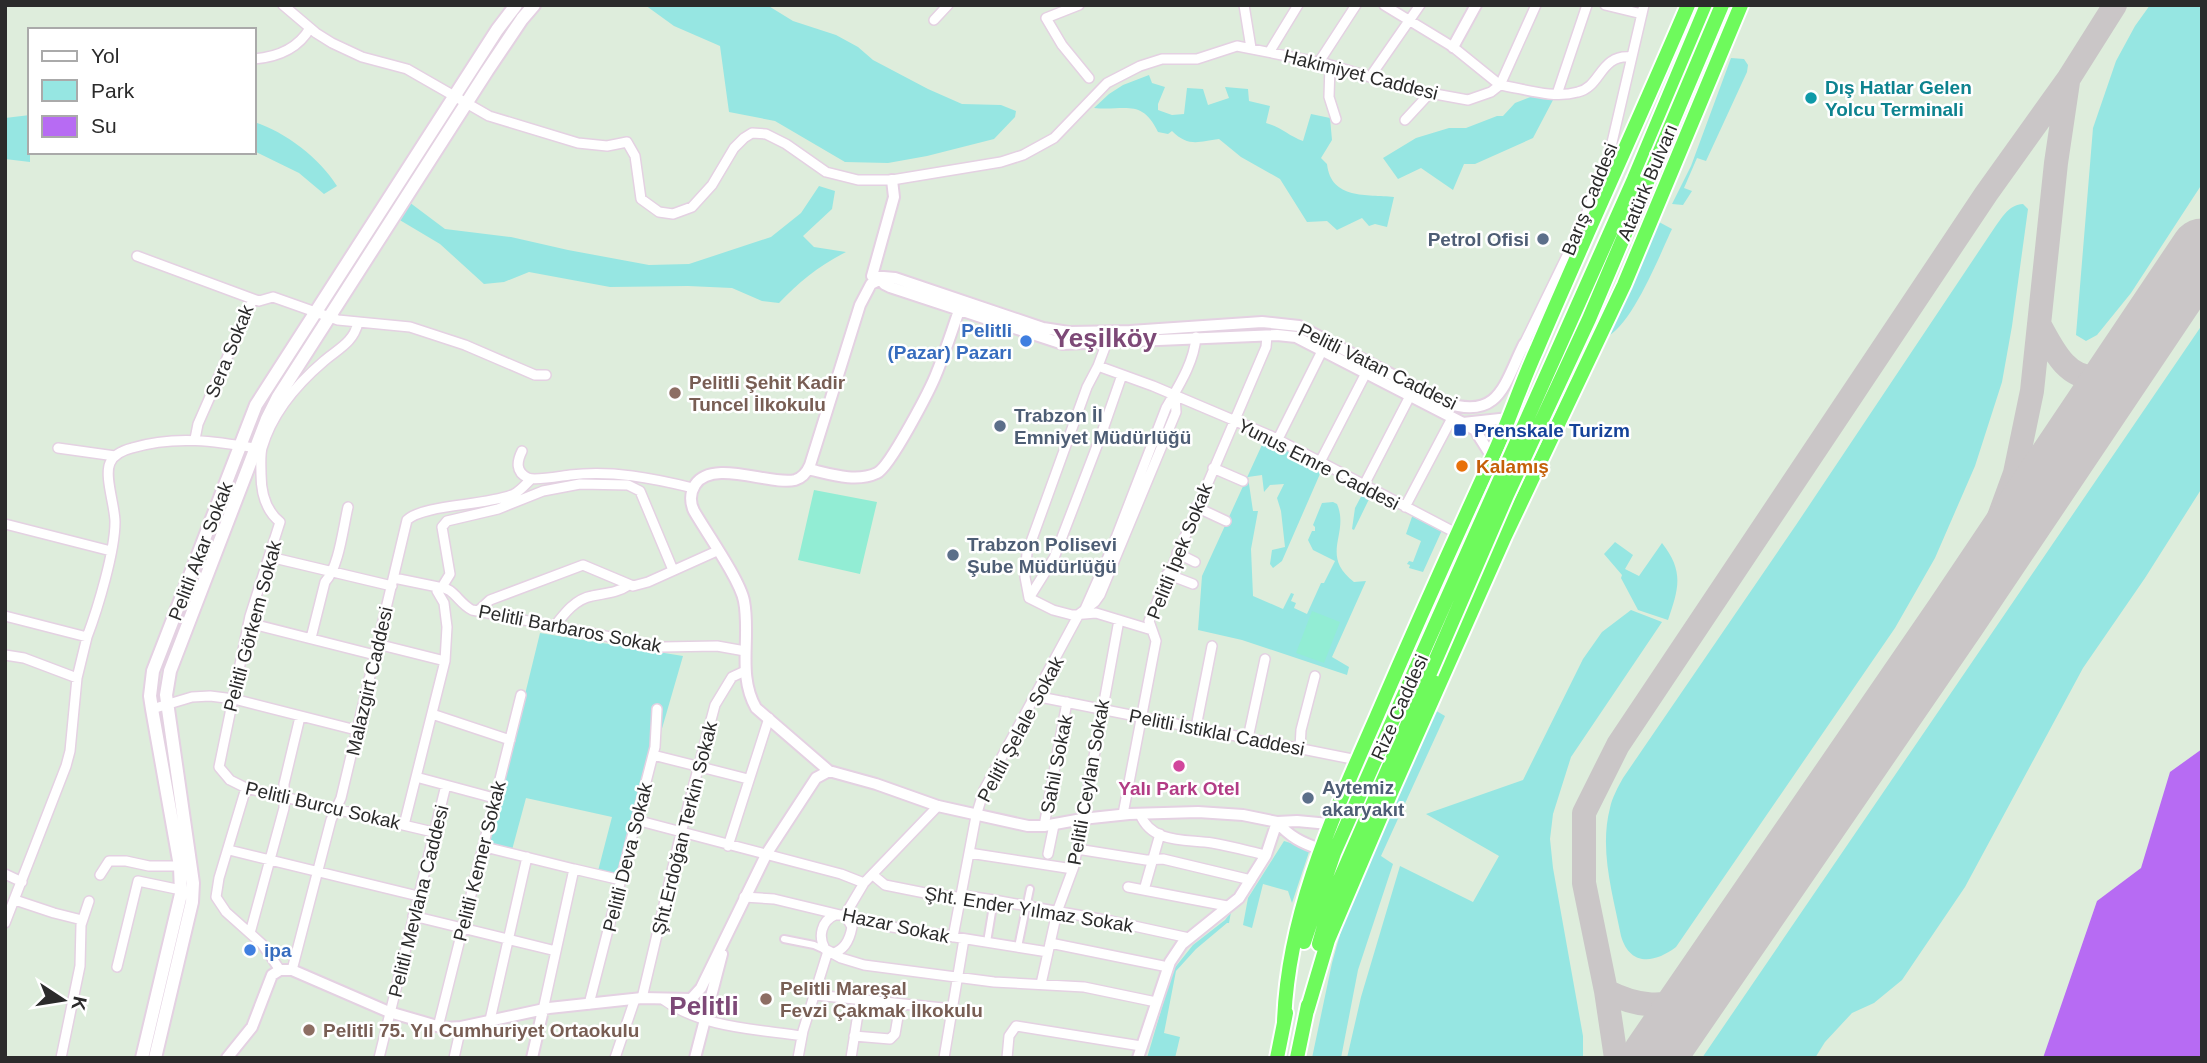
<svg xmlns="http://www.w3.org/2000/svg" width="2207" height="1063" font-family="Helvetica,sans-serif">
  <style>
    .green { fill: #96e6e2 }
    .pitch { fill: #92edd4 }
    .water { fill: #b76bf3 }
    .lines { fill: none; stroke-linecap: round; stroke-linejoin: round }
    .taxiway { stroke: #cac6c7; stroke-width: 24 }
    .runway { stroke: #cac6c7; stroke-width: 63 }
    .pedestrian-casing { stroke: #e4d1e2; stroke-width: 10 }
    .minor-casing { stroke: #e4d1e2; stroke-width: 12 }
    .tertiary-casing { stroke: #e4d1e2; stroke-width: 14 }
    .secondary-casing { stroke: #e4d1e2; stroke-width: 16 }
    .trunk-casing { stroke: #fff; stroke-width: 18 }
    .pedestrian { stroke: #fff; stroke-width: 6 }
    .minor { stroke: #fff; stroke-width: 9 }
    .tertiary { stroke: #fff; stroke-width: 10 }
    .secondary { stroke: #fff; stroke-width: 12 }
    .trunk { stroke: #6efa5c; stroke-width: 14 }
    .trunk-bridge-casing { stroke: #fff; stroke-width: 18; stroke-linecap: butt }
    .trunk-bridge { stroke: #6efa5c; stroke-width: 14 }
    .culture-dot { fill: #0f9aa8; stroke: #fff; stroke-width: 2.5 }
    .service-dot { fill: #5c6f8a; stroke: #fff; stroke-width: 2.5 }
    .shop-dot { fill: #3f7fe0; stroke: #fff; stroke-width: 2.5 }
    .education-dot { fill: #8d6e63; stroke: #fff; stroke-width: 2.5 }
    .transit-dot { fill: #1a4fb4; stroke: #fff; stroke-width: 2.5 }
    .food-dot { fill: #e8710a; stroke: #fff; stroke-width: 2.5 }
    .hotel-dot { fill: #d1479c; stroke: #fff; stroke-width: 2.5 }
    .labels { text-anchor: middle; stroke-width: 5; stroke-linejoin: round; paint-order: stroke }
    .street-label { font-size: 19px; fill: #2b2b2b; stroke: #fff }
    .culture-label { font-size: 19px; font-weight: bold; fill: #0d838f; stroke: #fff; text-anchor: start }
    .service-label { font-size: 19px; font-weight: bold; fill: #4e5e75; stroke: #fff; text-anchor: start }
    .shop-label { font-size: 19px; font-weight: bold; fill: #366cbe; stroke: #fff; text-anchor: end }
    .education-label { font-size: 19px; font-weight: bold; fill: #785e54; stroke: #fff; text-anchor: start }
    .transit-label { font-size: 19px; font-weight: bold; fill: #164399; stroke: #fff; text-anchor: start }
    .food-label { font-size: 19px; font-weight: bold; fill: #c56008; stroke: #fff; text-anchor: start }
    .hotel-label { font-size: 19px; font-weight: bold; fill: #b23c85; stroke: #fff }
    .district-label { font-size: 26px; font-weight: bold; fill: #7d4977; stroke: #fff }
  </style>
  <rect width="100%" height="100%" fill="#deeddc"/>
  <path class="green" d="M645,5H767L793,21L836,35L858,47L873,60L928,89L962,104L1001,105L1016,111L1015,117L994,139L927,156L888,163L845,162L775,121L729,112L720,46L674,26Z
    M2150,5H2202V184L2131,293L2097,335L2086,341L2076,335L2093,128L2116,61L2135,26Z
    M1731,58L1744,59L1748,65L1747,72L1706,161L1697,158L1684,188L1692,191L1683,205L1672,204L1691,166Z
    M1149,75L1152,83L1165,87L1158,104V110L1172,115L1184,114L1187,88L1203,89L1208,105L1229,98L1225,87L1248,89L1249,101L1270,106L1266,123C1281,127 1289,136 1303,141L1311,114L1330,118L1332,140L1321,158L1327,164C1331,200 1367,194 1394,197L1387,227L1375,224L1369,226L1362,218L1337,230L1327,221L1307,222L1280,179L1241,157L1219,139C1198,142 1188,147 1172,131L1168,134L1158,132C1142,98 1125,111 1094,108L1109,94L1123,85Z
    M1533,96L1553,100L1533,138L1475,164H1464L1453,190L1421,168L1398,179L1383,158L1416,138L1449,128H1466L1497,116H1503L1515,103Z
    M30,115V162L5,159V118Z
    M254,122C286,132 319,158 337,186L324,194L299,173L254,151Z
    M819,186L835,191L832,209L803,236L814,247L846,252C820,265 799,282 779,303L762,301L732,288L688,286L610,287L529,272L504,282L484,284L440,244L398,219L409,202L445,229L511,237L568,250L649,265L689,264L771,237L801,213Z
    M2023,204L2028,209L2012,326L2002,382L1975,466L1935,558L1895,628L1676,947C1655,963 1630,967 1621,936C1613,895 1599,850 1610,808C1612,798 1618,787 1623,778L1796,525L1995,227C2003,216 2009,205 2023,204Z
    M1659,222L1672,229C1660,254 1631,329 1604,338Z
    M2202,325V488L2145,578L2083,668L1965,887L1902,980L1874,1003L1852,1013L1825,1042L1815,1058H1702Z
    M1266,436L1323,467L1282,561L1273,568L1270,564L1272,550L1285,547L1281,511L1277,498L1284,484L1270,485L1264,492L1262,475L1248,477L1253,511H1258L1251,549L1253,596L1283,609L1291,593L1294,594L1291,601L1296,603L1294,608L1307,614L1321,583H1324L1335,561L1313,550L1308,540L1312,531H1315V527L1313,525L1322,503L1333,502L1337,504C1350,534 1319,555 1354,582L1366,581L1332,657L1349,667L1347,675L1242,640L1198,630L1202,576Z
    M1365,489L1372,493L1354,530L1352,529L1355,508Z
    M1413,514L1443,528L1423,572L1409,568L1410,565L1407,564L1409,561L1413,562L1421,541L1406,534Z
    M1615,542L1633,555L1625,569L1639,576L1662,543C1684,571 1679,588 1668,620L1638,610L1621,578L1622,575L1604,554Z
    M1631,610L1662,622L1571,757L1553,814L1550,839L1553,868L1583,1036V1058H1347L1361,997L1400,866L1473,902L1499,856L1426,814L1523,780L1583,659L1602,632Z
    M540,633L683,656L619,877L598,871L612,817L526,798L512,850L488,846Z
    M1433,709L1445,716L1381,856L1393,864L1358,970L1341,1058H1312L1332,963L1344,920Z
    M1284,841L1310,849L1292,903L1288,891L1263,884L1252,928L1243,925L1248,898Z
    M1231,912L1229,923H1227L1196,949L1176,971L1164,1033L1180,1037L1175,1058H1147L1173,970L1193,945L1225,920Z"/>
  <path class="pitch" d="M814,490L877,502L860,574L798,560Z
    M1312,611L1340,622L1324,663L1296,653Z"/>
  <path class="water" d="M2202,749V1058H2043L2097,901L2141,868L2170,772Z"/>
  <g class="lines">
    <path class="taxiway" d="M2039,324C2052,347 2066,380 2097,377C2106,376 2115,371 2123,368
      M1955,618L1992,536L2015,473L2032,391L2056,163L2068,82
      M1606,991C1637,1007 1665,1010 1696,994
      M1616,1058L1606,991L1584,883V813L1618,745L1986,194L2069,78L2115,5"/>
    <path class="runway" d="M1653,1058L1955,618L2202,250"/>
    <defs>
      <path id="pedestrian" d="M784,939L814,945L825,950
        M987,942L994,900
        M1018,947L1030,889"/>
      <path id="minor" d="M283,5L316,33L332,43L362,57L407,69L489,116L578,143L607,146L627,142L635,156L641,199L659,212L673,214L692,207L712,185L734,148L744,138L752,133L766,134L786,144L826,172L858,180H892L1001,162L1023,155L1054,138L1107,83L1140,66L1162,59H1197L1237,46L1327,64L1413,90L1468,100L1491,92L1500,85C1525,89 1553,99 1578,92C1601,87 1600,54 1631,57
        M1079,5L1046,18L1062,45L1089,78
        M1244,5L1251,48
        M1384,5L1453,47L1500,85L1536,5
        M1605,5L1642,14
        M934,20L948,5
        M1270,51L1298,5
        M254,59C278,57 298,49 310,28
        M1319,62L1356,5
        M1330,65L1329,97L1336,119
        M1370,77L1420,5
        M1557,94L1587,5
        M1405,120L1430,93
        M137,256L253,299L198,424L195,439
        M253,299L259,301L273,297L338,320L410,327L465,345L535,375H546
        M358,323C353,343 338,349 324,361C297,384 272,413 262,448C260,456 261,466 261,474C261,493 265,510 280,522L250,616L219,767L230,780L246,788L433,832
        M1107,342L1098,366L1153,386L1271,436L1456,533
        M1524,344L1579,231L1607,164L1644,5
        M1122,375L1100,438L1054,558L1029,598L1053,610L1072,615L1096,613L1152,630
        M1278,439L1323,349
        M58,448L115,456
        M522,451C517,461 515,472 528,478C535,481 561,476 570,475C612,470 652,478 693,488
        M1320,462L1366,373
        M1213,468L1243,481
        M1364,485L1410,396
        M1196,507L1226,521
        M1405,507L1452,418
        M5,524L111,551
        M1177,553L1195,562
        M270,557L392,586
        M1167,574L1193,584
        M394,578L438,587
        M442,587L450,574L442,527L447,521L498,509L543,491L580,484L628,485L640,491L673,570
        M1029,598L1025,577L1027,553L1087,387L1098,366
        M1085,609L1112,548L1166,408C1178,387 1194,363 1196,337
        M478,611L490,600L583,565L633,586L648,582L717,551
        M5,616L87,637C98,608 115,551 115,522C115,506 104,476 110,463C114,454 124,450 132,448C175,435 216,441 260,449
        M249,623L375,655
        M554,627C564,614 575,599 592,596C606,593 617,593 629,585
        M311,638L325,582C339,567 343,528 348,507
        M377,644L445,661
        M5,655L24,658L77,678
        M1035,696L1357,760
        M152,709L192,697L210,696L234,699L356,730
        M432,714L510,740
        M1196,727L1212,646
        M1248,738L1265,659
        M1300,748L1301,730L1315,676
        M653,755L748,779
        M416,777L494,798
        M246,788L219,878L216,897L226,912L262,944L280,970
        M1123,814L1156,641L1149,621L1266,347L1267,336
        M1140,814C1152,844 1185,839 1212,843C1230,846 1248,851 1266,855
        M636,820L841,874L864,883
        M404,825L445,661L447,627L444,603L437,591L438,587C454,587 458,603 472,610L662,647L717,646L745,651
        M1044,826L1067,702
        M728,846L769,718
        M1077,849L1146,860L1163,859L1251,880
        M229,850L418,896
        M482,850L489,848L574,869L543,1010
        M969,853L1073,869
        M1048,854L1054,825
        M574,869L621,880
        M5,874L22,882
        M100,875L109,861H126L149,866H180
        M873,875L885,885L930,894L957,897L967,896L994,900L1111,921L1189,938
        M1128,887L1227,906
        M1144,890L1160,834
        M744,897L774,899L886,926L1048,952
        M15,900L54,913L82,920
        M835,915H845L852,927C850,938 845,950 833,953L825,949C818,937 821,921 835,915Z
        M845,915L864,883L938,806
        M413,916L556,951
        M5,923L66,766L70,751L77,678L87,637
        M250,933L284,808V784L300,717
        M953,937L976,816L984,790L1079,614L1095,602L1100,595L1176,412L1175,396
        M1050,943L1168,967
        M117,967L138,881L181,890
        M292,970L331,820L341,798L407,520C424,504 487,506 514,494C520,491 526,484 531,479
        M1041,984L1057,912L1074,866L1119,620
        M815,995L953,1009
        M642,998L681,833L715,705L732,677L745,671
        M664,1000C703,1028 756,1029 802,1036
        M589,1004L655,747L657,709
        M490,1020L527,857
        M438,1027L521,695
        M854,1036L890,1039L895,1034L900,1005
        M61,1058L80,966L81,925L89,901
        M379,1058L446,785
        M454,1058L461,1027
        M615,1058L635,999
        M798,1058L803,1031L828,951L841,958L864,965L994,982L1084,987L1156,1002
        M851,1058L860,1001
        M944,1058L964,939
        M1007,1058L1009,1036L1016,1026L1141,1046"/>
      <path id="tertiary" d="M1453,47L1476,5
        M892,180L894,197L872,276L895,278L1043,328L1069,332L1130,331L1262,322L1299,326L1446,403C1500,420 1504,384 1524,344L1537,348
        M881,279L884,284L890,287L1063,344L1277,335L1296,337L1463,423L1475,430L1492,457
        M1463,423L1509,418L1567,405
        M808,469C830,474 856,483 877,473C890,467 931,388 937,372C946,350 953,327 961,305
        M829,771L756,708C737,675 751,637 744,601C740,580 706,532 694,511C690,503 690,493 695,485C712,458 771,486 795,480C802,478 807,472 810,465L860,305L871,284L881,279
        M1277,822C1290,837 1302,843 1320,849
        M227,1058L252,1027L272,975L280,970H292L389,1012L444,1028L461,1027L549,1008L642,998L691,999L701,988L767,853L816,778L829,771L876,784L938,806L1028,826H1044L1082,819L1129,814L1198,812L1243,815L1277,822L1297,821L1329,824
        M532,1058L543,1010
        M695,1058L722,954
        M1138,1058L1170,962L1182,944L1239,898L1266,855L1277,822"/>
      <path id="secondary" d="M142,1058L181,894L180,866L152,709L150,696L153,671L256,405L497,30L516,5
        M155,1058L192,902L193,883L166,695L170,671L267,419L278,397L487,71L522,19L534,5"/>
      <path id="trunk" d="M1634,179L1707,5
        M1304,942L1334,853L1416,668
        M1319,944L1333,895L1430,673
        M1307,1011L1328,940L1390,795L1505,536L1624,285L1741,5
        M1284,1022C1288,913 1333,816 1376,718C1414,630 1453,543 1493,456C1509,421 1521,384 1537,349C1586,234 1639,120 1688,5
        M1277,1058L1286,1013
        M1297,1058L1308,1005"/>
    </defs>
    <use href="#pedestrian" class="pedestrian-casing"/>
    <use href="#minor" class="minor-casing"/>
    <use href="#tertiary" class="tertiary-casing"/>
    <use href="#secondary" class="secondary-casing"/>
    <use href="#trunk" class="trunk-casing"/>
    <use href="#pedestrian" class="pedestrian"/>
    <use href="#minor" class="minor"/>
    <use href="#tertiary" class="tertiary"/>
    <use href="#secondary" class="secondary"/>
    <use href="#trunk" class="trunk"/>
    <defs>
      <path id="trunk-bridge" d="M1416,668L1634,179
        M1430,673L1507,495L1589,319L1722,5"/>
    </defs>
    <use href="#trunk-bridge" class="trunk-bridge-casing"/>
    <use href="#trunk-bridge" class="trunk-bridge"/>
  </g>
  <circle class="culture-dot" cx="1811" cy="98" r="7"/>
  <g class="service-dot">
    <circle cx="1543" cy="239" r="7"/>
    <circle cx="1000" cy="426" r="7"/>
    <circle cx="953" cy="555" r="7"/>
    <circle cx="1308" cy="798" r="7"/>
  </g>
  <g class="shop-dot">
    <circle cx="1026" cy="341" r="7"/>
    <circle cx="250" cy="950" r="7"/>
  </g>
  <g class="education-dot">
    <circle cx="675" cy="393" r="7"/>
    <circle cx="766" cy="999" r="7"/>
    <circle cx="309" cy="1030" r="7"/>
  </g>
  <rect class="transit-dot" x="1453" y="423" width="14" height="14" rx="3.5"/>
  <circle class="food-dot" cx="1462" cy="466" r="7"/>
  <circle class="hotel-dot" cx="1179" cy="766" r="7"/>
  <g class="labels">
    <g class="street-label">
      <text transform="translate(1361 74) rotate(14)" y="7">Hakimiyet Caddesi</text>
      <text transform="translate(1647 182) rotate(-67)" y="7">Atatürk Bulvarı</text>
      <text transform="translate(1589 199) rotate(-68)" y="7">Barış Caddesi</text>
      <text transform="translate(229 351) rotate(-68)" y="7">Sera Sokak</text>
      <text transform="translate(1378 366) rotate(26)" y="7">Pelitli Vatan Caddesi</text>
      <text transform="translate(1319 464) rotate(27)" y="7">Yunus Emre Caddesi</text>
      <text transform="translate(200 551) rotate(-69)" y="7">Pelitli Akar Sokak</text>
      <text transform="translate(1179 551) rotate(-68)" y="7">Pelitli İpek Sokak</text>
      <text transform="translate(252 626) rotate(-75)" y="7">Pelitli Görkem Sokak</text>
      <text transform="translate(570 628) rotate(11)" y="7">Pelitli Barbaros Sokak</text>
      <text transform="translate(369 681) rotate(-77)" y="7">Malazgirt Caddesi</text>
      <text transform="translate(1399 707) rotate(-66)" y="7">Rize Caddesi</text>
      <text transform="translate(1020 729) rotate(-62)" y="7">Pelitli Şelale Sokak</text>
      <text transform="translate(1217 732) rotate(11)" y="7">Pelitli İstiklal Caddesi</text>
      <text transform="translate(1056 764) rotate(-79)" y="7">Sahil Sokak</text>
      <text transform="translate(1088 782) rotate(-80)" y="7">Pelitli Ceylan Sokak</text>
      <text transform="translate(323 805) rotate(13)" y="7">Pelitli Burcu Sokak</text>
      <text transform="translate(684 828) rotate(-76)" y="7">Şht.Erdoğan Terkin Sokak</text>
      <text transform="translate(627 857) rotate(-76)" y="7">Pelitli Deva Sokak</text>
      <text transform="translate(479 861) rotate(-76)" y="7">Pelitli Kemer Sokak</text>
      <text transform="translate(418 901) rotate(-76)" y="7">Pelitli Mevlana Caddesi</text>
      <text transform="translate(1029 909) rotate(9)" y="7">Şht. Ender Yılmaz Sokak</text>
      <text transform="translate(896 925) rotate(12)" y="7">Hazar Sokak</text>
    </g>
    <g class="culture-label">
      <text x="1825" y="94">Dış Hatlar Gelen<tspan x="1825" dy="22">Yolcu Terminali</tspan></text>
    </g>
    <g class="service-label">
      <text x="1529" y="246" text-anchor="end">Petrol Ofisi</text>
      <text x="1014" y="422">Trabzon İl<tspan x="1014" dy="22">Emniyet Müdürlüğü</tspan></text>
      <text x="967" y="551">Trabzon Polisevi<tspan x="967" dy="22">Şube Müdürlüğü</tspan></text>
      <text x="1322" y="794">Aytemiz<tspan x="1322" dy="22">akaryakıt</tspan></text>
    </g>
    <g class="shop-label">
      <text x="1012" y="337">Pelitli<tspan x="1012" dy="22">(Pazar) Pazarı</tspan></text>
      <text x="264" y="957" text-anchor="start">ipa</text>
    </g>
    <g class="education-label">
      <text x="689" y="389">Pelitli Şehit Kadir<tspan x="689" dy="22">Tuncel İlkokulu</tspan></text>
      <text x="780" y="995">Pelitli Mareşal<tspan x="780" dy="22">Fevzi Çakmak İlkokulu</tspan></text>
      <text x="323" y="1037">Pelitli 75. Yıl Cumhuriyet Ortaokulu</text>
    </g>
    <g class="transit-label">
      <text x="1474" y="437">Prenskale Turizm</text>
    </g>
    <g class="food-label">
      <text x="1476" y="473">Kalamış</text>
    </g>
    <g class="hotel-label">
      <text x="1179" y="795">Yalı Park Otel</text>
    </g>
    <g class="district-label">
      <text x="1105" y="347">Yeşilköy</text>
      <text x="704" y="1015">Pelitli</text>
    </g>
  </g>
  <rect width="2207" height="1063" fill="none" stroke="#2b2b2b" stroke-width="14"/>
  <rect x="28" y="28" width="228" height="126" fill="#ffffff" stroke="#aaaaaa" stroke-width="2"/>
  <rect x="42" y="51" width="35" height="10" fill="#ffffff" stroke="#aaaaaa" stroke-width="2"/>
  <text x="91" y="63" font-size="21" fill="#2b2b2b">Yol</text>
  <rect x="42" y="80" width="35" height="21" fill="#96e6e2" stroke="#aaaaaa" stroke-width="2"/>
  <text x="91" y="98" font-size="21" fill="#2b2b2b">Park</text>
  <rect x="42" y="116" width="35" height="21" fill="#b76bf3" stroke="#aaaaaa" stroke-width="2"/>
  <text x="91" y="133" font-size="21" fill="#2b2b2b">Su</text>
  <g transform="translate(63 1000) rotate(102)" stroke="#ffffff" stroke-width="5" paint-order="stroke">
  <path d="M0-5L12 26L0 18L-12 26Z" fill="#2b2b2b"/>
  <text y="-10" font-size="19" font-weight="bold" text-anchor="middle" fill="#2b2b2b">K</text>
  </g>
</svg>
